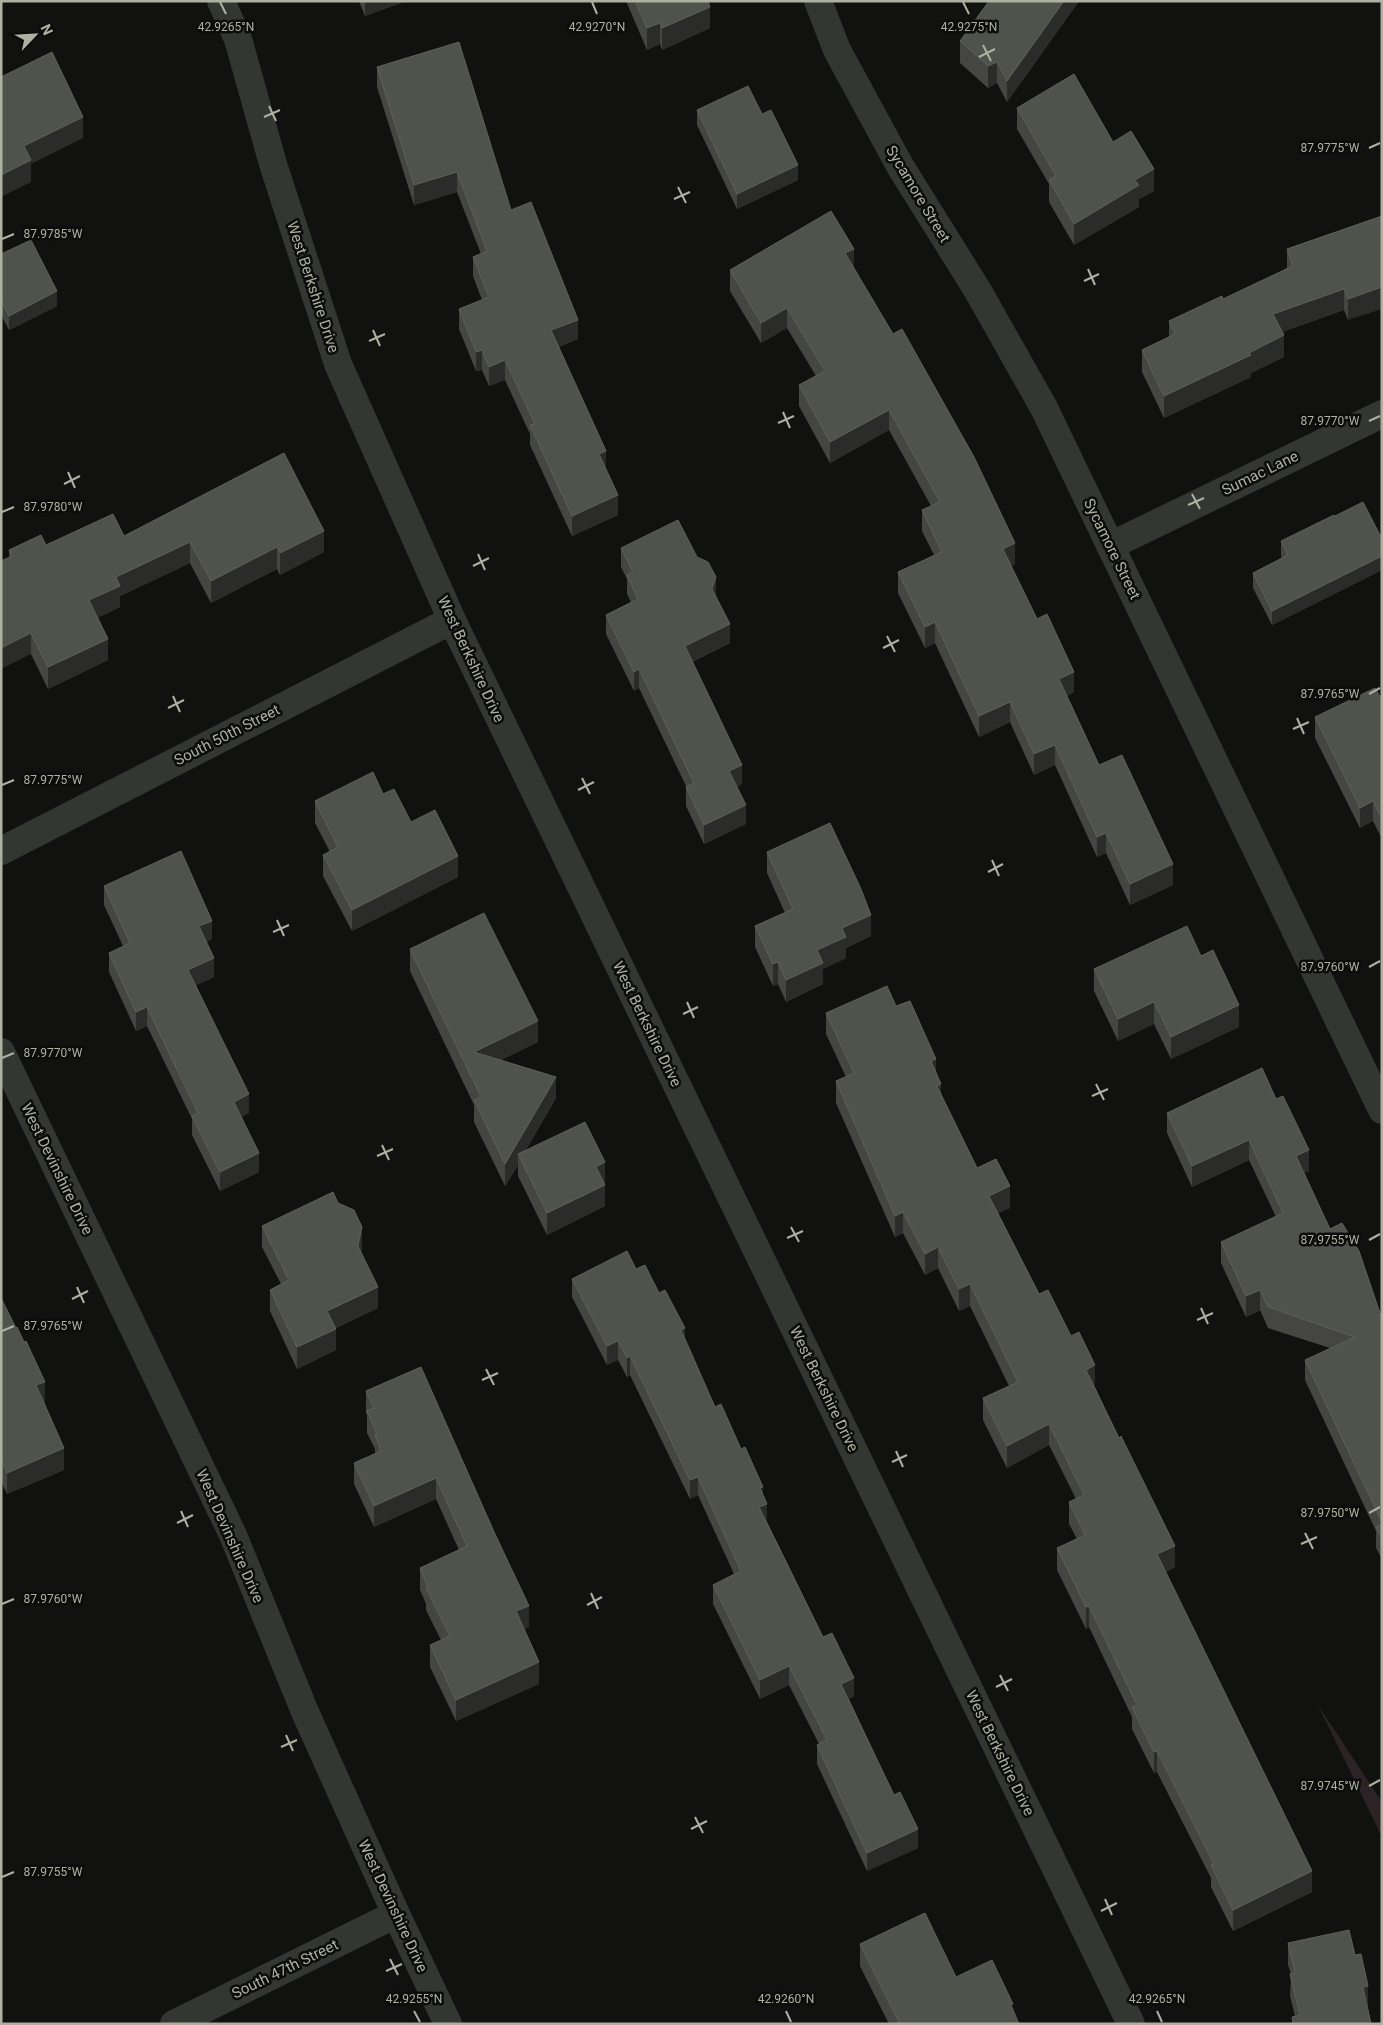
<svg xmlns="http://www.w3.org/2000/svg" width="1383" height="2025" font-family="Roboto,sans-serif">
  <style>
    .green { fill: #2b2325 }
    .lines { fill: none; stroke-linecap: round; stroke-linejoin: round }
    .minor { stroke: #343631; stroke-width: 28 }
    .wall { fill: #454641 }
    .shaded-wall { fill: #2b2c29 }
    .building { fill: #50524c; stroke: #5f6059 }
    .ticks { fill: none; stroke: #aeb1a2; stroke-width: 2 }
    .labels { text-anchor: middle; stroke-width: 5; stroke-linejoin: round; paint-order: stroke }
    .street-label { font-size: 15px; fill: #aeb1a2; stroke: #0c0c0b }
    .ticks-label { font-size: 12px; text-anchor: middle; fill: #aeb1a2; stroke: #0c0c0b; stroke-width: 5; stroke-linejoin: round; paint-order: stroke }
  </style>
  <rect width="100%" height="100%" fill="#111110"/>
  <path class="green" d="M1318,1705L1382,1802V1837Z"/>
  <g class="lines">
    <path class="minor" d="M221,1L238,39L273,164L338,364L452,620L1131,2024
      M818,1L837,50L900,166L978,291L1044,408L1382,1110
      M1110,546L1382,414
      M1,851L452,620
      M1,1052L233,1535L305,1712L396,1914L448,2024
      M174,2024L396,1914"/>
  </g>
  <path class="wall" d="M359,1H406L365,16Z
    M626,1H708L710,28L662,50L660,44L647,50Z
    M1079,1L1007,102L997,83L988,88L960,63V41Z
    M377,67L511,210L578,339L559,347L606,469L618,515L572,536L530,445V434L505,380L489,386L482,370L476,371L459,329V309L482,300L473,276V257L481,254L457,192L414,205L377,87Z
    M1017,108L1113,142L1154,191L1139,199V207L1074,245L1049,202V184L1017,129Z
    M697,110L762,114L798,180L737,209L697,125Z
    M1382,216L1348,320L1344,310L1282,332L1284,357L1251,373V377L1164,418L1142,372V350L1169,337V321L1223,299L1287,268V249Z
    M1,254L57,306L9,330L1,315Z
    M854,268L1015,564L1011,566L1074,692L1067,696L1099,765L1173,885L1130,905L1106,853L1097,857L1055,765L1034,775L1010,722L979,737L935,643L925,648L898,593V572L934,555L922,531V510L931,506L889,430L830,463L799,406V385L816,376L787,328L761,343L730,291V270Z
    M284,453L324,552L280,575L277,569L211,603L190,563L120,596V607L97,618L108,660L48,689L31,654L9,557V550L124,536Z
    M1335,516L1382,539V570L1272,625L1253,588V573L1282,558L1281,556V541Z
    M621,548L716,596L730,643L692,662L742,784L736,787L746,824L704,844L686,806V786L639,688L634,691L606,634V615L631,602L627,594V579L621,567Z
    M1382,700V839L1373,821L1360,828L1315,738V717Z
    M383,794L411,822L458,877L352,931L323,876V855L330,852L315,823V801Z
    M767,852L871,936L846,948V958L823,969V984L786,1002L778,984L773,986L755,947V926L785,913L767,873Z
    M104,886L212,939L206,942L214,977L196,985L249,1113L241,1117L259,1172L220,1191L192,1135V1119L147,1026L136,1031L109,972V953L123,946L104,905Z
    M410,949L538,1042L501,1060L556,1098L526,1150L605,1184V1206L547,1235L518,1176V1165L505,1186L474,1122V1105L410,971Z
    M1201,956L1239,1027L1171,1059L1154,1024L1118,1041L1094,991V969Z
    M896,1006L936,1073L941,1095L977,1168L1010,1208L998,1213L1039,1294L1095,1387L1175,1567L1166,1572L1312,1892L1233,1931L1211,1887V1878L1157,1772L1154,1773L1132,1729V1717L1089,1627L1086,1629L1057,1570V1548L1077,1539L1069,1524V1502L1076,1499L1049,1445L1007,1468L983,1420V1398L1009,1386L970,1306L959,1311L938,1268L925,1275L903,1233L895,1237L836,1103V1081L846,1077L826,1034V1013Z
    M1262,1068L1309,1171L1304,1173L1330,1229L1382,1319V1559L1376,1548V1531L1305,1380V1360L1330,1348L1268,1328L1260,1310L1246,1317L1221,1263V1242L1276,1217L1249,1160L1192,1187L1167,1133V1113Z
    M338,1203L362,1248L361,1253L378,1308L336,1328V1350L297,1369L270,1311V1290L281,1284L262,1247V1226Z
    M636,1269L659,1293L685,1338L715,1407L741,1449L763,1496L767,1522L823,1637L854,1696L849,1699L918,1848L867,1871L817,1764V1745L819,1744L789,1685L760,1699L713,1604V1585L734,1574L698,1495L690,1499L630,1375L627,1377L618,1360L607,1365L572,1297V1279Z
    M1,1298L45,1403H44L64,1470L7,1494L1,1481Z
    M421,1367L529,1627L524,1629L539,1684L456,1721L430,1667V1645L441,1640L426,1610V1604L420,1590V1568L459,1550L436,1499L374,1527L354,1484V1463L375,1454V1449L367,1433V1415L366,1413V1391Z
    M1288,1943L1368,2008L1371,2024H1292V2017L1295,2016L1290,1996L1291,1974L1288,1965Z
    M860,1944L956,1977L1013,2010L1019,2024H889L860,1966Z"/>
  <path class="shaded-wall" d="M365,1H406L365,16Z
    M1064,1H1079L1007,102V81Z
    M710,7V28L662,50V28Z
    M660,23V44L647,50V28Z
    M997,62V83L988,88V66Z
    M83,117V138L31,164V182L1,197V175L24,146Z
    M798,165V180L737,209V194Z
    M1154,169V191L1139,199V207L1074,245V224L1135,180Z
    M457,172V192L414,205V185Z
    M854,249V269L845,253Z
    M1382,287V309L1348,320V299Z
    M1344,289V310L1273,335V314Z
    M57,291V306L9,330V316Z
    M787,308V328L761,343V323Z
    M578,320V339L551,350V330Z
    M1284,335V357L1251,373V377L1164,418V396Z
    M482,350V370L476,371V352Z
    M505,360V380L489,386V367Z
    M889,410V430L830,463V442Z
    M606,451V471L599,454Z
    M618,495V515L572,536V516Z
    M324,531V552L280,575V553Z
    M190,542V563L120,596V607L89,622V600L116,577Z
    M1015,543V564L1003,569V549Z
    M277,547V569L211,603V581Z
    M1382,556V570L1272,625V611Z
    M716,577V596L712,589Z
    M935,622V643L925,648V627Z
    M730,624V643L685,665V646Z
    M31,633V654L1,669V648Z
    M108,639V660L48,689V667Z
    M639,669V688L634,691V672Z
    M1074,672V692L1059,699V679Z
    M1010,702V722L979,737V716Z
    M1055,745V765L1034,775V754Z
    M742,765V784L729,790V771Z
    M1373,801V821L1360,828V808Z
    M746,805V824L704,844V825Z
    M1106,833V853L1097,857V837Z
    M458,856V877L352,931V910Z
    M1173,864V885L1130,905V884Z
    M871,915V936L846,948V958L823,969V984L786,1002V980L817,950L842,928Z
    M212,921V939L199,945V926Z
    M214,958V977L188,989V970Z
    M778,962V984L773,986V964Z
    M1154,1002V1024L1118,1041V1019Z
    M1239,1005V1027L1171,1059V1037Z
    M147,1007V1026L136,1031V1012Z
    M538,1021V1042L474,1073V1052Z
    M936,1059V1080L931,1061Z
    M556,1077V1098L520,1160L518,1154V1165L505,1186V1164Z
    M941,1084V1106L937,1086Z
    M249,1094V1113L234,1121V1102Z
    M1249,1140V1160L1192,1187V1166Z
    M1309,1150V1171L1296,1177V1156Z
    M259,1153V1172L220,1191V1172Z
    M605,1162V1184L596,1188V1167Z
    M605,1185V1206L547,1235V1213Z
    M1010,1186V1208L989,1218V1196Z
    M903,1212V1233L895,1237V1216Z
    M362,1227V1248L358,1267V1246Z
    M938,1247V1268L925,1275V1254Z
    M970,1284V1306L959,1311V1289Z
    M378,1287V1308L327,1332V1311Z
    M1260,1290V1310L1246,1317V1296Z
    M685,1328V1347L681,1330Z
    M336,1329V1350L297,1369V1347Z
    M618,1341V1360L607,1365V1346Z
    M630,1356V1375L627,1377V1358Z
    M1095,1365V1387L1086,1391V1370Z
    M45,1382V1403L36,1407V1385Z
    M1049,1424V1445L1007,1468V1446Z
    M64,1448V1470L7,1494V1473Z
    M698,1477V1495L690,1499V1480Z
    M436,1478V1499L374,1527V1506Z
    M763,1487V1506L767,1504V1523L759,1526L760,1488Z
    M1175,1546V1567L1157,1576V1554Z
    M529,1606V1627L516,1633V1611Z
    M1089,1606V1627L1086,1629V1607Z
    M539,1662V1684L456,1721V1700Z
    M789,1666V1685L760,1699V1680Z
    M854,1678V1696L841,1703V1684Z
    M1157,1751V1772L1154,1773V1752Z
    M918,1829V1848L867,1871V1853Z
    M1312,1871V1892L1233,1931V1910Z
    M1368,1986V2008L1363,1987Z"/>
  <path class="building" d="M635,1H708L710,7L662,28L660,23L647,28Z
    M989,1H1064L1007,81L997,62L988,66L960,41Z
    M459,42L511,210L531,202L578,320L551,330L606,451L599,454L618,495L572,516L530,425L535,424L505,360L489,367L482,350L476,352L459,309L489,297L473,257L487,251L457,172L414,185L377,67Z
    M52,52L83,117L24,146L31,160L1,175V77Z
    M1074,74L1113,142L1131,131L1154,169L1135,180L1139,185L1074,224L1049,180L1056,176L1017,108Z
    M748,86L762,114L771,110L798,165L737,194L697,110Z
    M831,211L854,249L845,253L893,334L902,329L974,457L1015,543L1003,549L1037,619L1047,614L1074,672L1059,679L1099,765L1122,755L1173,864L1130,884L1106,833L1097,837L1055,745L1034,754L1010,702L979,716L935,622L925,627L898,572L942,552L922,510L940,502L889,410L830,442L799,385L825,371L787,308L761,323L730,270Z
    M1382,216V287L1348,299L1344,289L1273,314L1284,335L1249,353L1251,355L1164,396L1142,350L1175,334L1169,321L1222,296L1223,299L1293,266L1287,249Z
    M31,240L57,291L9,316L1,300V254Z
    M284,453L324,531L280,553L277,547L211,581L190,542L116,577L120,586L89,600L108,639L48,667L31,633L1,648V561L12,556L9,550L41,535L46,545L113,514L124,536Z
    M1363,502L1382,539V556L1272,611L1253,573L1288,555L1281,541L1334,515L1335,516Z
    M678,520L697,557L708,562L716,577L712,589L730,624L685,646L742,765L729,771L746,805L704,825L686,787L694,783L639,669L634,672L606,615L638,599L627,575L633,572L621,548Z
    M1375,688L1382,700V819L1373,801L1360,808L1315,717Z
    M373,772L383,794L394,789L411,822L435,810L458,856L352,910L323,855L338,847L315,801Z
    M830,823L861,889L871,915L842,928L846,937L817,950L823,963L786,980L778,962L773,964L755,926L793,909L767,852Z
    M181,851L212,921L199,926L214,958L188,970L249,1094L234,1102L259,1153L220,1172L192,1116L198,1113L147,1007L136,1012L109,953L130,943L104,886Z
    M484,913L538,1021L474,1052L556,1077L505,1164L474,1100L481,1097L410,949Z
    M1187,926L1201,956L1213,950L1239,1005L1171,1037L1154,1002L1118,1019L1094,969Z
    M887,986L896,1006L910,1001L936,1059L931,1061L941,1084L937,1086L977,1168L996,1159L1010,1186L989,1196L1039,1294L1048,1290L1071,1336L1079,1332L1095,1365L1086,1370L1119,1438L1121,1436L1175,1546L1157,1554L1312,1871L1233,1910L1211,1865L1214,1864L1157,1751L1154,1752L1132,1707L1137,1705L1089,1606L1086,1607L1057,1548L1085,1535L1069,1502L1084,1495L1049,1424L1007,1446L983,1398L1018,1382L970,1284L959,1289L938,1247L925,1254L903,1212L895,1216L836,1081L854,1073L826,1013Z
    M1262,1068L1276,1099L1283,1096L1309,1150L1296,1156L1330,1229L1342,1223L1359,1251L1382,1319V1522L1305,1360L1355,1337L1268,1307L1260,1290L1246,1296L1221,1242L1283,1213L1249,1140L1192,1166L1167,1113Z
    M585,1122L605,1162L596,1167L605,1185L547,1213L518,1154Z
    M333,1192L338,1203L354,1210L362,1227L358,1246L378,1287L327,1311L336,1329L297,1347L270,1290L289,1280L262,1226Z
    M627,1251L636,1269L645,1265L659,1293L665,1290L685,1328L681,1330L715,1407L721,1404L741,1449L745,1447L763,1487L760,1488L767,1504L759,1507L823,1637L832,1633L854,1678L841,1684L894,1795L900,1792L918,1829L867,1853L817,1745L827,1740L789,1666L760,1680L713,1585L741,1571L698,1477L690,1480L630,1356L627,1358L618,1341L607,1346L572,1279Z
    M1,1298L16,1328L17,1327L24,1342L26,1341L45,1382L36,1385L64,1448L7,1473L1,1460Z
    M421,1367L495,1534L529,1606L516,1611L539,1662L456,1700L430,1645L450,1636L426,1588L428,1587L420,1568L467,1546L436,1478L374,1506L354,1463L381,1451L375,1435L377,1434L367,1411L374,1408L366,1391Z
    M1382,1524V1539L1376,1527Z
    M925,1913L956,1977L992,1960L1013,2004L1011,2005L1019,2024H900L860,1944Z
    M1349,1930L1355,1955L1361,1954L1368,1986L1363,1987L1371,2024H1293L1292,2017L1300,2015L1290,1974L1295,1973L1288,1943Z"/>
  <path class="ticks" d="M220,2L226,14M592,2L597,14M963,2L969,14M983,45L991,61M979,57L995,49M269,106L276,121M264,117L280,110M1369,148L1380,143M678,187L686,203M674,199L690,192M2,239L14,234M1088,269L1095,285M1084,281L1099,274M373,330L380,346M369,341L385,334M783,412L790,428M1369,421L1380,416M778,423L794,416M68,472L75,488M64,484L80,476M1192,494L1200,509M1188,505L1204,498M2,512L14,507M478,554L485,570M473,566L489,558M887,636L895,652M883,648L899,640M1369,694L1380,688M173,696L180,712M168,708L184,700M1297,718L1304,734M1293,729L1309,722M582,778L590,794M2,785L14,780M578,790L594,782M992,860L999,876M988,872L1003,864M277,920L284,936M273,932L289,925M1369,967L1380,961M687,1002L694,1018M683,1014L698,1007M2,1058L14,1053M1096,1084L1104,1100M1092,1096L1108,1089M382,1145L389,1160M377,1156L393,1149M791,1227L799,1242M787,1238L803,1231M1369,1240L1380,1234M77,1287L84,1303M72,1299L88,1291M1201,1308L1208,1324M1197,1320L1213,1313M2,1331L14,1326M486,1369L494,1385M482,1380L498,1373M896,1451L903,1467M892,1462L907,1455M181,1511L188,1527M1369,1513L1380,1507M177,1523L193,1515M1305,1533L1313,1549M1301,1544L1317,1537M591,1593L598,1609M2,1604L14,1599M587,1605L602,1597M1000,1675L1008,1691M996,1687L1012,1679M286,1735L293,1751M281,1747L297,1740M1369,1786L1380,1780M695,1817L703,1833M691,1829L707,1821M2,1877L14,1872M1105,1899L1112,1915M1101,1911L1117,1903M390,1959L398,1975M386,1971L402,1964M414,2011L420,2022M786,2011L791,2022M1157,2011L1162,2022"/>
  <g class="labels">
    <g class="street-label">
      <text transform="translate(918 194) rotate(59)" y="5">Sycamore Street</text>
      <text transform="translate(313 287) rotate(72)" y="5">West Berkshire Drive</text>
      <text transform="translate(1260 473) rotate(-26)" y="5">Sumac Lane</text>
      <text transform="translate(1112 549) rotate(64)" y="5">Sycamore Street</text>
      <text transform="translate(471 659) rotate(65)" y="5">West Berkshire Drive</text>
      <text transform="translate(227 735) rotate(-27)" y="5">South 50th Street</text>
      <text transform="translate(647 1024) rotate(64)" y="5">West Berkshire Drive</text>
      <text transform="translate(57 1169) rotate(64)" y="5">West Devinshire Drive</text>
      <text transform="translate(824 1389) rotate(64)" y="5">West Berkshire Drive</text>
      <text transform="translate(230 1536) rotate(66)" y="5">West Devinshire Drive</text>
      <text transform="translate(1000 1753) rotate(64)" y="5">West Berkshire Drive</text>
      <text transform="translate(393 1906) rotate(65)" y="5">West Devinshire Drive</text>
      <text transform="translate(285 1969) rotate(-26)" y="5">South 47th Street</text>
    </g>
  </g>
  <g class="ticks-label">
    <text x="226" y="31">42.9265°N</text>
    <text x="597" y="31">42.9270°N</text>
    <text x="969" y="31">42.9275°N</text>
    <text x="1330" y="152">87.9775°W</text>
    <text x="53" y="238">87.9785°W</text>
    <text x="1330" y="425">87.9770°W</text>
    <text x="53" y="511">87.9780°W</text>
    <text x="1330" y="698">87.9765°W</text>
    <text x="53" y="784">87.9775°W</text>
    <text x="1330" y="971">87.9760°W</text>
    <text x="53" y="1057">87.9770°W</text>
    <text x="1330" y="1244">87.9755°W</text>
    <text x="53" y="1330">87.9765°W</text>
    <text x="1330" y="1517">87.9750°W</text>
    <text x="53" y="1603">87.9760°W</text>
    <text x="1330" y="1790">87.9745°W</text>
    <text x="53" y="1876">87.9755°W</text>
    <text x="414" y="2003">42.9255°N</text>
    <text x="786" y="2003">42.9260°N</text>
    <text x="1157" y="2003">42.9265°N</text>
  </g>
  <rect width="1383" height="2025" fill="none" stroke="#aeb1a2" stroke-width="5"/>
  <g transform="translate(35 35) rotate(65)" stroke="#0c0c0b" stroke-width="4" paint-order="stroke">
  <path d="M0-4L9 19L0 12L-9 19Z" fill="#aeb1a2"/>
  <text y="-8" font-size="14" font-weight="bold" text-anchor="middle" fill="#aeb1a2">N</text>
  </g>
</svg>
